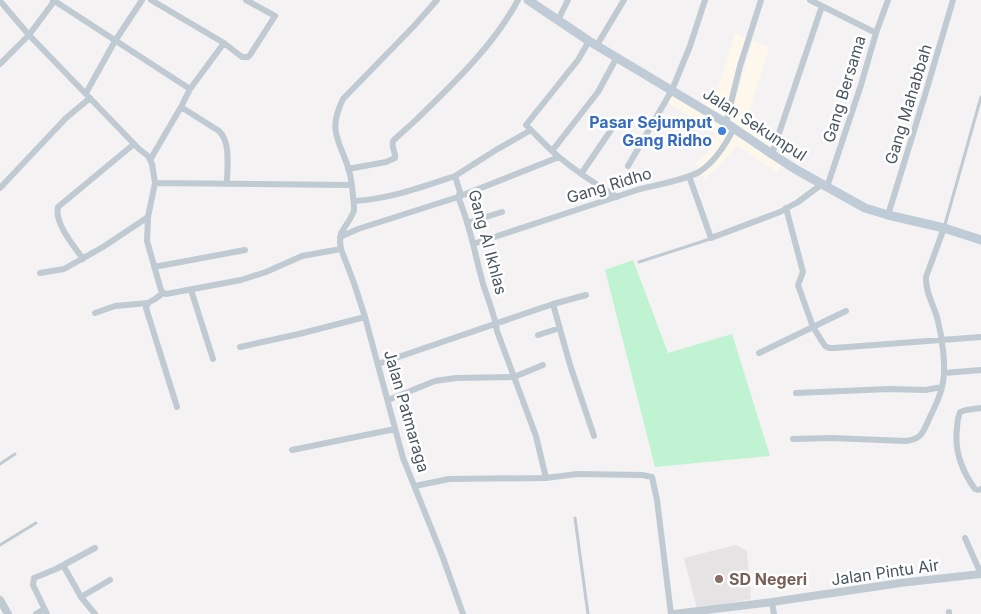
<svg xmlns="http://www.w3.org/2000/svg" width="981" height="614" font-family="Inter,sans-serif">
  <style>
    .commercial { fill: #fef8ec }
    .education { fill: #e5e3e4 }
    .green { fill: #bff3d1 }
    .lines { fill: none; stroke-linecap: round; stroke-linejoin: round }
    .service { stroke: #bfcad2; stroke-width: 3 }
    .minor { stroke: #bfcad2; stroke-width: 6 }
    .tertiary { stroke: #bfcad2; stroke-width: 8 }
    .secondary { stroke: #bfcbd6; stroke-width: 9 }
    .shop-dot { fill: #3f7fe0; stroke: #fff; stroke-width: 2 }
    .education-dot { fill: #8d6e63; stroke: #fff; stroke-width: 2 }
    .labels { text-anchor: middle; stroke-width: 5; stroke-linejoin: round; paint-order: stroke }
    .street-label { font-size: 16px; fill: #485661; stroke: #fff }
    .shop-label { font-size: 16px; font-weight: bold; fill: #366cbe; stroke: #fff; text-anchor: end }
    .education-label { font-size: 16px; font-weight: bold; fill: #785e54; stroke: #fff; text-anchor: start }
  </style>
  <rect width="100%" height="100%" fill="#f4f2f2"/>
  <path class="commercial" d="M735,33L746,38L725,119L701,104L705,95L714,99Z
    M753,40L769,48L748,115L775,134L770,150L729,121Z
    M673,94L732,129L717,153L699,169L695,164L714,146L715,133L667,102Z
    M735,131L782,164L777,172L737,145L722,163L704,179L701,173Z"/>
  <path class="education" d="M736,545L747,551L751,599L697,609L684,558Z"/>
  <path class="green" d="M633,260L668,353L732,334L770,456L655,467L605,270Z"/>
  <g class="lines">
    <path class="service" d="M944,228L981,97
      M639,262L710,239
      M0,464L15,454
      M575,518L588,614
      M0,545L36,523"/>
    <path class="minor" d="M53,0L190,89
      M437,0L414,26L343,99C328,130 338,138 348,167C352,179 353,194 354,207V211L350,219L341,233L340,242L341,249L354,283L365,317L403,458L442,555L463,614
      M810,0L876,33
      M0,1L29,35L139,149L148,156L152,164L155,183L148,217L147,241L161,290L163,293L166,294L241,280L266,272L302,256L341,249
      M558,20L568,0
      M224,43L242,57H248L250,55L275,16L246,0
      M597,45L624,0
      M0,64L29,35L55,0
      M86,93L115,41L142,0
      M181,107L219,131C231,142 227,167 227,183
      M726,123L740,66L761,0
      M531,130C540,139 549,149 559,157C577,172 597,185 617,197
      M552,151L598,92L617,57
      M772,154L822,6
      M150,160L181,107L190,89L224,43L151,0
      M628,166L672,90L690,46L705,0
      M348,169L386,162L395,158C396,152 391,148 393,141C401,133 410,126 418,118C455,82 494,45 518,0
      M581,174L611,130
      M689,176L711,238L780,212L798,202L822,184
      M155,183L351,185
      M827,187L861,85L876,33L888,0
      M0,188L66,118L90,98
      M354,201C389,199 422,187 455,176
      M786,208L803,272L798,285L813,327L825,346L829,348H834L981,337
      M888,215L925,95L953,0
      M467,223L502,212
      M340,237L358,229L458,197L559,157
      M473,244C529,226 584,207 640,189C659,184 682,181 699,172C715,162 726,144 734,128
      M83,259C74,246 54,223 58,207L134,144
      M154,267L245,250
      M40,273L64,269L103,247L148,217
      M191,290L213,359
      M163,293L155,299L148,303L146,308L177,407
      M553,304L570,365L594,436
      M95,313L115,306L148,303
      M538,335L560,328
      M240,347L299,334L365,317
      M759,353L846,311
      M378,364L553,304L586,295
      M944,373L981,370
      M796,393L889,389L925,390L942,387
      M388,400L435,381L456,378L514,377L543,365
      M981,408L966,410L960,412C958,417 957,423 957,428C954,451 962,471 975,489L978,490L981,489
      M793,439L831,438L906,441C922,439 923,432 929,419C934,409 940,397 942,387C947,368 942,336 937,317C933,304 925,291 926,277L944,228
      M292,450L395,429
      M546,478L536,436L497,331C495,316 489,302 484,287C475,257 471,226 458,197L460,192L455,176L496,150L531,130L526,125L578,60L589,41
      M415,486L449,479L546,478L577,474L642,475L652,477L657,500L671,614
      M965,538L981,574
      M63,565L81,597L95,614
      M81,597L110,580
      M772,602L774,614
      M949,612V614
      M36,614L44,609
      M47,614L33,585L34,578L56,569L95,548"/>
    <path class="tertiary" d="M0,600L8,614
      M674,614L772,602L900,583L981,574"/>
    <path class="secondary" d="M528,0L589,41L726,123L772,154L795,169L865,208L888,215L944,228L981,240"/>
  </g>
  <circle class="shop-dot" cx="722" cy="131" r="5"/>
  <circle class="education-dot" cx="719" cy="579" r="5"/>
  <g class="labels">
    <g class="street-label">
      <text transform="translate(844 89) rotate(-73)" y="6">Gang Bersama</text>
      <text transform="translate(908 104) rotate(-73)" y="6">Gang Mahabbah</text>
      <text transform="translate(755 124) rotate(33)" y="6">Jalan Sekumpul</text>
      <text transform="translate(609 185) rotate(-17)" y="6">Gang Ridho</text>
      <text transform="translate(488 242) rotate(75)" y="6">Gang Al Ikhlas</text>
      <text transform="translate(407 411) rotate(74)" y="6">Jalan Patmaraga</text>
      <text transform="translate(885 572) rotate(-8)" y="6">Jalan Pintu Air</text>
    </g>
    <g class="shop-label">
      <text x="712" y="128">Pasar Sejumput<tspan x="712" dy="18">Gang Ridho</tspan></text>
    </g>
    <g class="education-label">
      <text x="729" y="585">SD Negeri</text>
    </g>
  </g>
</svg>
